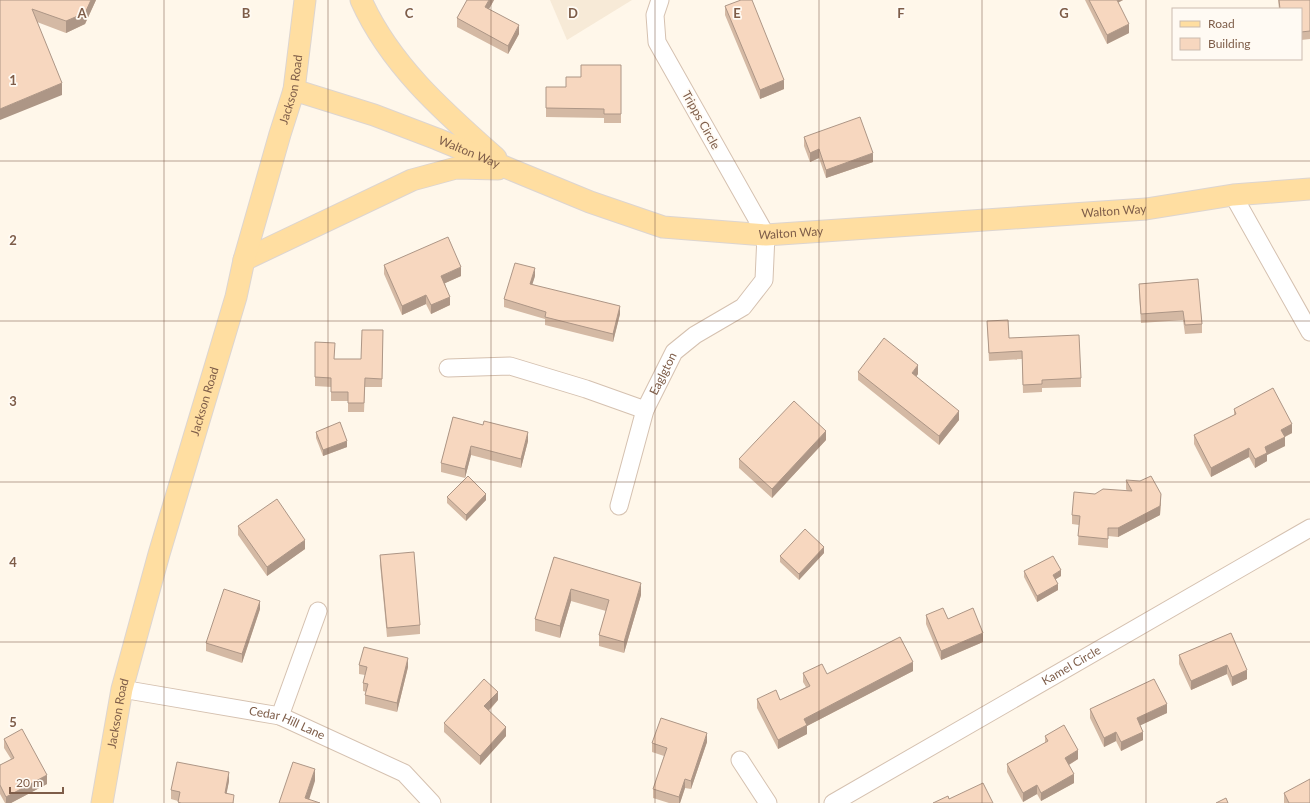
<svg xmlns="http://www.w3.org/2000/svg" width="1310" height="803" font-family="Lato,sans-serif">
  <style>
    .residential { fill: #f7ead7 }
    .lines { fill: none; stroke-linecap: round; stroke-linejoin: round }
    .minor-casing { stroke: #d5c1b0; stroke-width: 19 }
    .major-casing { stroke: #ddd5d0; stroke-width: 23 }
    .minor { stroke: #fff; stroke-width: 17 }
    .major { stroke: #ffdea1; stroke-width: 21 }
    .wall { fill: #d4b9a4 }
    .shaded-wall { fill: #ad9686 }
    .building { fill: #f7d7bf; stroke: #ad9686 }
    .grid { fill: none; stroke: #7e5d49; stroke-width: 1; stroke-opacity: 0.55 }
    .labels { text-anchor: middle; stroke-width: 3.5; stroke-linejoin: round; paint-order: stroke }
    .street-label { font-size: 12px; fill: #7e5d49; stroke: #fffaf3 }
    .grid-label { font-size: 13px; text-anchor: middle; font-weight: bold; fill: #7e5d49; stroke: #fffaf3; stroke-width: 3.5; stroke-linejoin: round; paint-order: stroke }
  </style>
  <rect width="100%" height="100%" fill="#fff7ea"/>
  <path class="residential" d="M550,0H632L567,40Z"/>
  <g class="lines">
    <defs>
      <g id="minor">
        <path d="M1233,195L1310,332"/>
        <path d="M448,368L510,366L586,389L645,410"/>
        <path id="s1" d="M619,506L645,410L674,352L695,335L743,307L764,280L766,235L657,42L655,15L660,0"/>
        <path id="s2" d="M122,689L280,716L404,773L432,803"/>
        <path d="M280,716L318,611"/>
        <path d="M740,760L768,803"/>
        <path id="s3" d="M833,803L1310,528"/>
      </g>
      <g id="major">
        <path d="M361,0C390,65 444,112 496,158"/>
        <path id="s4" d="M294,90L374,115L437,139L590,202L663,227L766,235L1146,209L1233,195L1310,189"/>
        <path d="M244,260L412,180L456,168L498,169"/>
        <path id="s5" d="M102,803L122,689L159,554L236,297L244,260L280,134L294,90L305,0"/>
      </g>
    </defs>
    <use href="#minor" class="minor-casing"/>
    <use href="#major" class="major-casing"/>
    <use href="#minor" class="minor"/>
    <use href="#major" class="major"/>
  </g>
  <path class="wall" d="M0,0H96L85,24L66,33L37,22L62,95Z
    M494,0L489,9L519,34L508,54L457,27V18Z
    M1085,0H1123L1118,3L1129,33L1107,44Z
    M1278,0H1310V39L1301,40V9H1279Z
    M725,6L784,89L760,99L725,15Z
    M621,65V123H604V118L546,117V87H566Z
    M804,137L873,162L826,178L819,158L810,162L804,146Z
    M384,265L461,276L445,283L450,305L431,314L426,304L402,315L384,274Z
    M535,276L532,284L620,314L613,342L545,325V319L504,307V299Z
    M1198,279L1202,324V333L1185,334L1183,320L1141,323L1139,293V284Z
    M987,321L1009,338L1081,378V387L1042,388V392L1023,393L1022,359L989,361Z
    M383,330L382,387H365L364,412H348V401H331V387L315,386V342L334,359H361Z
    M858,372L918,374L916,377L959,420L939,445L858,380Z
    M1234,409L1292,433L1285,437V446L1267,455V461L1255,468L1249,457L1211,477L1194,444V435L1234,415Z
    M453,417L528,441L521,468L471,455L465,478L441,472V463Z
    M316,432L347,447L323,456L316,438Z
    M826,440L772,498L739,468V459Z
    M1126,480L1161,503L1160,515L1118,537L1108,536V548L1078,545L1079,525L1072,524V515L1095,494L1127,491L1126,489Z
    M447,497L486,500L466,521L447,503Z
    M238,526L305,549L267,576L238,535Z
    M824,553L799,580L780,562V556Z
    M380,555L420,625V634L387,637L380,564Z
    M554,557L641,595L624,653L599,646V635L606,611L571,601L560,638L535,631V619Z
    M1024,571L1061,576L1055,579L1058,590L1037,602L1024,577Z
    M260,609L242,663L206,651V643Z
    M926,615L948,619L983,642L941,660L926,624Z
    M1231,633L1247,679L1232,686L1227,674L1191,690L1179,664V655Z
    M359,665L408,667L397,712L365,704V695L366,692L363,691V683L365,675L359,674Z
    M913,671L807,726V734L778,749L757,708V699L780,700L806,687L803,682V673L827,674Z
    M498,700L489,711L506,736L480,765L444,732V723Z
    M1090,709L1167,713L1140,725L1143,740L1121,751L1116,741L1104,747L1090,718Z
    M1045,736L1078,759L1069,765L1074,783L1041,801L1037,794L1023,802L1007,772V764L1045,743Z
    M4,739L47,784L11,803H5L0,794V765L11,759L4,748Z
    M707,742L691,789L685,788L680,803H669L653,798V789L664,756L652,752V743Z
    M229,781L226,794L234,803H178V801L171,799V790Z
    M1284,793L1310,803H1284Z"/>
  <path class="shaded-wall" d="M91,0H96L85,24L66,33V21Z
    M489,0H494L485,16V7Z
    M1115,0H1123L1115,4Z
    M1129,24V33L1107,44V35Z
    M519,25V34L508,54V46Z
    M784,80V89L760,99V90Z
    M62,83V95L0,120V109Z
    M819,149V158L810,162V153Z
    M873,153V162L826,178V170Z
    M461,267V276L441,285V276Z
    M535,268V276L530,292V284Z
    M426,295V304L402,315V306Z
    M450,297V305L431,314V305Z
    M620,306V314L613,342V334Z
    M918,365V374L912,382V373Z
    M959,411V420L939,445V436Z
    M1292,424V433L1282,438L1285,437V446L1267,455V461L1255,468V459L1265,447L1281,430Z
    M826,431V440L772,498V489Z
    M528,432V441L521,468V459Z
    M347,441V447L323,456V450Z
    M471,446V455L465,478V469Z
    M1249,448V457L1211,477V468Z
    M486,494V500L466,521V515Z
    M1161,494L1160,515L1118,537V528Z
    M305,540V549L267,576V567Z
    M824,547V553L799,580V574Z
    M1061,570V576L1053,581V575Z
    M641,583V595L624,653V642Z
    M1058,584V590L1037,602V596Z
    M571,589V601L560,638V626Z
    M260,601V609L242,663V654Z
    M983,633V642L941,660V651Z
    M408,658V667L397,712V703Z
    M913,662V671L807,726V734L778,749V740L804,719Z
    M1227,665V674L1191,690V681Z
    M1247,670V679L1232,686V677Z
    M498,692V700L484,715V706Z
    M1167,704V713L1137,727V718Z
    M506,727V736L480,765V756Z
    M1116,732V741L1104,747V738Z
    M1143,732V740L1121,751V742Z
    M707,733V742L691,789V781Z
    M1078,750V759L1065,767V758Z
    M315,769V781L308,803L305,798Z
    M229,772V781L225,802V793Z
    M1074,774V783L1041,801V793Z
    M47,775V784L11,803H6V797Z
    M685,779V788L680,803H679V797Z
    M1037,785V794L1023,802V793Z"/>
  <path class="building" d="M0,0H91L85,13L66,21L32,9L62,83L0,109Z
    M467,0H489L485,7L519,25L508,46L457,18Z
    M741,0H752L784,80L760,90L725,6Z
    M1089,0H1117L1129,24L1107,35Z
    M1279,0H1310V31L1301,32V9H1280Z
    M581,65H621V114H604V109L546,108V87H566V77H581Z
    M860,117L873,153L826,170L819,149L810,153L804,137Z
    M448,237L461,267L441,276L450,297L431,305L426,295L402,306L384,265Z
    M515,263L535,268L530,284L620,306L613,334L545,317L546,312L504,299Z
    M1198,279L1202,324L1185,325L1183,311L1141,314L1139,284Z
    M1008,320L1009,338L1079,335L1081,378L1042,380V384L1023,385L1022,351L989,353L987,321Z
    M362,330H383L382,379L365,378L364,403H348V392H331V378L315,377V342L335,343L334,359H361Z
    M884,338L918,365L912,373L959,411L939,436L858,372Z
    M1273,388L1292,424L1281,430L1285,437L1265,447L1267,453L1255,459L1249,448L1211,468L1194,435L1236,414L1234,409Z
    M794,401L826,431L772,489L739,459Z
    M453,417L483,425L484,421L528,432L521,459L471,446L465,469L441,463Z
    M340,422L347,441L323,450L316,432Z
    M468,476L486,494L466,515L447,497Z
    M1151,476L1161,494L1160,506L1118,528H1108V539L1078,536L1080,516L1072,515L1074,492L1095,494L1103,489L1132,491L1126,480L1140,481Z
    M277,499L305,540L267,567L238,526Z
    M805,529L824,547L799,574L780,556Z
    M414,552L420,625L387,628L380,555Z
    M1053,556L1061,570L1053,575L1058,584L1037,596L1024,571Z
    M554,557L641,583L624,642L599,635L609,600L571,589L560,626L535,619Z
    M224,589L260,601L242,654L206,643Z
    M943,608L948,619L973,608L983,633L941,651L926,615Z
    M1231,633L1247,670L1232,677L1227,665L1191,681L1179,655Z
    M900,637L913,662L804,719L807,725L778,740L757,699L776,690L780,700L810,686L803,673L822,664L827,674Z
    M364,647L408,658L397,703L365,695L368,684L363,683L367,667L359,665Z
    M484,679L498,692L484,706L506,727L480,756L444,723Z
    M1154,679L1167,704L1137,718L1143,732L1121,742L1116,732L1104,738L1090,709Z
    M661,718L707,733L691,781L685,779L679,797L653,789L667,748L652,743Z
    M1064,725L1078,750L1065,758L1074,774L1041,793L1037,785L1023,793L1007,764L1048,741L1045,736Z
    M22,729L47,775L6,797L0,785V765L14,758L4,739Z
    M177,762L229,772L225,793L234,795L233,803H181L178,802L180,792L171,790Z
    M293,762L315,769L305,798L320,803H279Z
    M1310,779V803H1289L1284,793Z
    M983,783L993,803H933L948,796L949,799Z
    M1226,798L1228,803H1216Z"/>
  <path class="grid" d="M164,0V803M328,0V803M491,0V803M655,0V803M819,0V803M982,0V803M1146,0V803M0,161H1310M0,321H1310M0,482H1310M0,642H1310"/>
  <g class="labels">
    <g class="street-label">
      <text dy="4" stroke="none"><textPath href="#s5" startOffset="739">Jackson Road</textPath></text>
      <text transform="translate(701 120) rotate(61)" y="4">Tripps Circle</text>
      <text dy="4" stroke="none"><textPath href="#s4" startOffset="186">Walton Way</textPath></text>
      <text dy="4" stroke="none"><textPath href="#s4" startOffset="846">Walton Way</textPath></text>
      <text dy="4" stroke="none"><textPath href="#s4" startOffset="522">Walton Way</textPath></text>
      <text dy="4" stroke="none"><textPath href="#s1" startOffset="140">Eaglgton</textPath></text>
      <text dy="4" stroke="none"><textPath href="#s5" startOffset="415">Jackson Road</textPath></text>
      <text dy="4" stroke="none"><textPath href="#s3" startOffset="275">Kamel Circle</textPath></text>
      <text dy="4" stroke="none"><textPath href="#s5" startOffset="91">Jackson Road</textPath></text>
      <text dy="4" stroke="none"><textPath href="#s2" startOffset="169">Cedar Hill Lane</textPath></text>
    </g>
  </g>
  <g class="grid-label">
    <text x="82" y="18">A</text>
    <text x="246" y="18">B</text>
    <text x="409" y="18">C</text>
    <text x="573" y="18">D</text>
    <text x="737" y="18">E</text>
    <text x="901" y="18">F</text>
    <text x="1064" y="18">G</text>
    <text x="13" y="85">1</text>
    <text x="13" y="245">2</text>
    <text x="13" y="406">3</text>
    <text x="13" y="567">4</text>
    <text x="13" y="727">5</text>
  </g>
  <rect x="1172" y="8" width="130" height="52" fill="#fffaf3" stroke="#cbbbaf"/>
  <rect x="1180" y="21" width="20" height="6" fill="#ffdea1" stroke="#cbbbaf"/>
  <text x="1208" y="28" font-size="12" fill="#7e5d49">Road</text>
  <rect x="1180" y="38" width="20" height="12" fill="#f7d7bf" stroke="#cbbbaf"/>
  <text x="1208" y="48" font-size="12" fill="#7e5d49">Building</text>
  <path d="M10 787v6h53v-6" fill="none" stroke="#7e5d49" stroke-width="2"/>
  <text x="16" y="787" font-size="12" fill="#7e5d49" stroke="#fffaf3" stroke-width="3" paint-order="stroke">20 m</text>
</svg>
